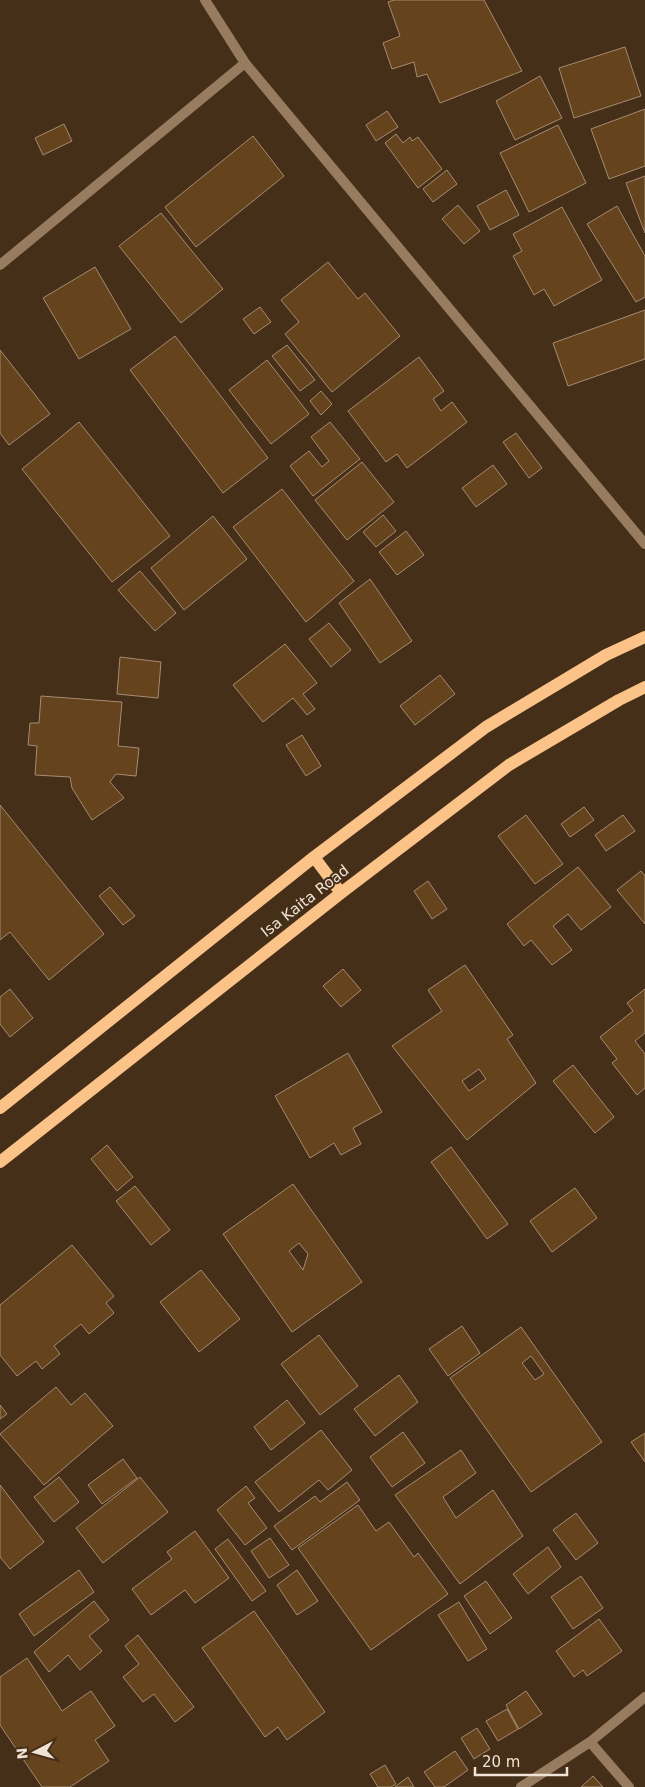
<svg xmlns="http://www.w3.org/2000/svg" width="645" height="1787" font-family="'DejaVu Sans',sans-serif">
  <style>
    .building { fill: #64431d; stroke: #a58c72; fill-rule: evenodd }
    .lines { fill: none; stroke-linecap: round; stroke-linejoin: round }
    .minor { stroke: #977c60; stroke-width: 10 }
    .primary { stroke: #fbc388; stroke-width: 12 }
    .labels { text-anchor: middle; stroke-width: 4; stroke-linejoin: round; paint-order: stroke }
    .street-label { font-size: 15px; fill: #f0e2d4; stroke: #452f18 }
  </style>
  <rect width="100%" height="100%" fill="#452f18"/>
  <path class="building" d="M394,0H484L522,71L440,103L427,74L417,77L414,62L392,69L383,43L400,36L388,2Z
    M625,47L641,96L574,118L559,68Z
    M540,76L562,118L515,140L496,101Z
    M645,109V166L609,179L591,129Z
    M387,111L398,127L376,141L366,125Z
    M64,124L72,141L43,155L35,138Z
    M558,125L586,183L529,212L500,153Z
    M396,134L403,143L410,137L412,141L418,137L442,169L418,188L385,143Z
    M253,136L284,176L196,247L165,207Z
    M447,170L457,184L433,202L423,189Z
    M645,176V233L626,183Z
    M506,190L519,215L490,230L477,206Z
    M458,205L480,231L464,244L442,219Z
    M617,206L645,256V297L636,302L587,224Z
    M562,207L602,280L554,306L544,289L534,295L513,256L522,251L513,234Z
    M161,213L223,289L181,323L119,246Z
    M328,262L358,299L365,293L400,336L332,392L285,334L299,322L281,300Z
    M95,267L131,329L79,359L43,298Z
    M260,307L271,322L254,334L243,319Z
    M645,310V359L568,386L553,343Z
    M175,336L268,458L223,493L130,370Z
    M287,345L315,380L300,391L272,356Z
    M0,350L50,414L9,445L0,433Z
    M419,357L444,391L433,399L441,411L452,402L467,422L407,468L397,454L386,462L348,411Z
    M267,360L309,414L271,444L229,390Z
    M321,391L332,404L321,415L310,401Z
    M79,422L170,536L112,582L22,469Z
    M330,422L360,459L313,496L290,466L309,451L322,467L329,461L311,437Z
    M516,433L542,468L529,478L503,442Z
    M362,462L394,502L347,540L315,500Z
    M493,465L507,484L476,507L462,488Z
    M282,489L354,581L306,622L233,527Z
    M383,515L396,531L376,547L363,532Z
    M213,516L247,559L184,610L151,568Z
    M406,531L424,555L397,575L379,552Z
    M140,571L176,613L155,631L118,590Z
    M370,579L412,641L380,663L339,603Z
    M329,623L351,650L331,667L309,639Z
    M285,644L317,683L303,694L315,709L307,715L293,698L263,722L233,685Z
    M120,657L161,662L158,698L117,694Z
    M440,675L455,694L415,725L400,706Z
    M41,696L122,702L118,746L139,748L136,776L116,774L110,782L124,798L92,820L72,788L70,777L35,775L37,746L28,745L30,723H39Z
    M302,735L321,766L306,776L286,745Z
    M0,805L104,934L49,980L10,932L0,940Z
    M584,807L594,820L570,837L561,824Z
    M526,815L563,864L535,884L498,836Z
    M623,815L635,831L606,851L595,835Z
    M578,867L611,907L581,930L568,914L553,926L572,950L552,965L531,940L524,946L507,924Z
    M641,871L645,876V924L617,890Z
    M428,881L447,909L432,919L414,891Z
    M110,887L135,916L123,925L99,896Z
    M465,965L513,1035L507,1039L536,1083L467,1140L392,1046L442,1011L428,990ZM479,1069L486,1079L469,1091L462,1081Z
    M343,969L361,990L341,1007L323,986Z
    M10,989L33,1018L10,1037L0,1024V997Z
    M645,989V1033L635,1041L645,1054V1088L637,1095L612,1063L617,1059L600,1037L633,1011L627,1003Z
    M348,1053L382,1112L353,1128L361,1144L341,1155L334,1143L310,1158L275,1096Z
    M573,1065L614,1117L595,1133L553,1081Z
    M107,1145L133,1177L117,1191L91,1159Z
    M451,1147L508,1224L487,1239L431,1162Z
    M293,1184L362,1282L292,1332L223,1234ZM299,1243L308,1254L303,1270L289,1251Z
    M135,1186L170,1230L151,1245L116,1201Z
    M575,1188L597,1218L552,1252L530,1221Z
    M72,1245L114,1296L106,1303L114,1313L89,1334L81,1324L54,1346L60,1354L42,1369L36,1361L17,1376L0,1355V1305Z
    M201,1270L240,1319L199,1352L160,1302Z
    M462,1326L480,1353L448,1376L429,1349Z
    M521,1327L602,1442L531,1492L450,1378ZM531,1356L544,1374L535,1380L522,1363Z
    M319,1335L358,1386L320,1415L281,1364Z
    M399,1375L418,1402L375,1436L354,1409Z
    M56,1387L71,1405L85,1393L113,1426L44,1485L0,1434Z
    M287,1400L305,1423L271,1450L254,1427Z
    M0,1405L7,1414L0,1419Z
    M321,1430L352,1470L328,1490L319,1480L279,1512L255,1482Z
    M403,1432L425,1463L392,1487L370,1457Z
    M645,1433V1462L631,1442Z
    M461,1450L476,1473L443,1497L456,1518L493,1490L523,1536L460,1584L395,1495Z
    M123,1459L137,1478L102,1504L88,1485Z
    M59,1477L79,1502L54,1522L34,1497Z
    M140,1477L168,1512L103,1563L76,1528Z
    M347,1482L360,1500L292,1550L274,1526L315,1496L320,1502Z
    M0,1485L44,1542L10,1569L0,1557Z
    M246,1486L255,1498L248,1503L267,1528L245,1545L217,1510Z
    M358,1505L376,1531L389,1522L414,1557L418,1553L448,1594L371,1650L298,1548Z
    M576,1513L598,1543L576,1560L553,1530Z
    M195,1531L229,1578L195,1603L185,1590L151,1615L132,1589L172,1559L167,1552Z
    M270,1538L289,1565L269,1578L251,1551Z
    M228,1539L266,1591L252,1601L215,1549Z
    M548,1547L561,1567L528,1594L513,1574Z
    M79,1570L94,1592L34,1636L19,1614Z
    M297,1570L318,1601L297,1615L277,1585Z
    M581,1576L603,1608L573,1629L551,1597Z
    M486,1581L512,1618L490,1634L464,1596Z
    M94,1601L109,1620L89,1636L102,1651L80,1670L68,1655L49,1672L34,1652Z
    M459,1602L487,1649L468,1661L438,1615Z
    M254,1611L325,1712L287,1740L278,1727L265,1737L202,1648Z
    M599,1619L622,1651L587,1676L583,1670L574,1677L556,1651Z
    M138,1635L194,1707L175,1722L154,1694L143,1702L123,1677L139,1664L125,1646Z
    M27,1658L62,1711L91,1691L115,1726L95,1740L109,1761L70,1787H42L0,1725V1677Z
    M526,1691L542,1714L519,1729L506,1705Z
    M507,1709L518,1729L498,1741L486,1721Z
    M477,1728L490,1749L474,1759L461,1738Z
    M455,1751L468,1770L444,1787H435L424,1772Z
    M385,1765L396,1784L391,1787H378L370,1774Z
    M593,1776L603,1787H581Z
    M408,1777L414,1787H395L400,1783Z"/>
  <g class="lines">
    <path class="minor" d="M205,0L245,63L645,544
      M0,265L245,63
      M590,1742L629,1787
      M521,1787L590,1742L645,1697"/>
    <path class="primary" d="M314,857L341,893
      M0,1108L314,857L486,727L606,655L645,637
      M0,1162L341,893L509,765L619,700L645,687"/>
  </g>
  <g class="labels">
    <g class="street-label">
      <text transform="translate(305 901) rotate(-38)" y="5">Isa Kaita Road</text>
    </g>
  </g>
  <g transform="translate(35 1752) rotate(264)" stroke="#452f18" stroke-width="4" paint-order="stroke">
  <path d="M0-4L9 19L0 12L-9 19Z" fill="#f0e2d4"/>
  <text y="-8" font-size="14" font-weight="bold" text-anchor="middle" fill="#f0e2d4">N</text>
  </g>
  <path d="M475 1767v8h92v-8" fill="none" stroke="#f0e2d4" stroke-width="2.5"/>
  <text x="482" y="1767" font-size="15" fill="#f0e2d4" stroke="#452f18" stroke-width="4" paint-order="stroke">20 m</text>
</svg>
